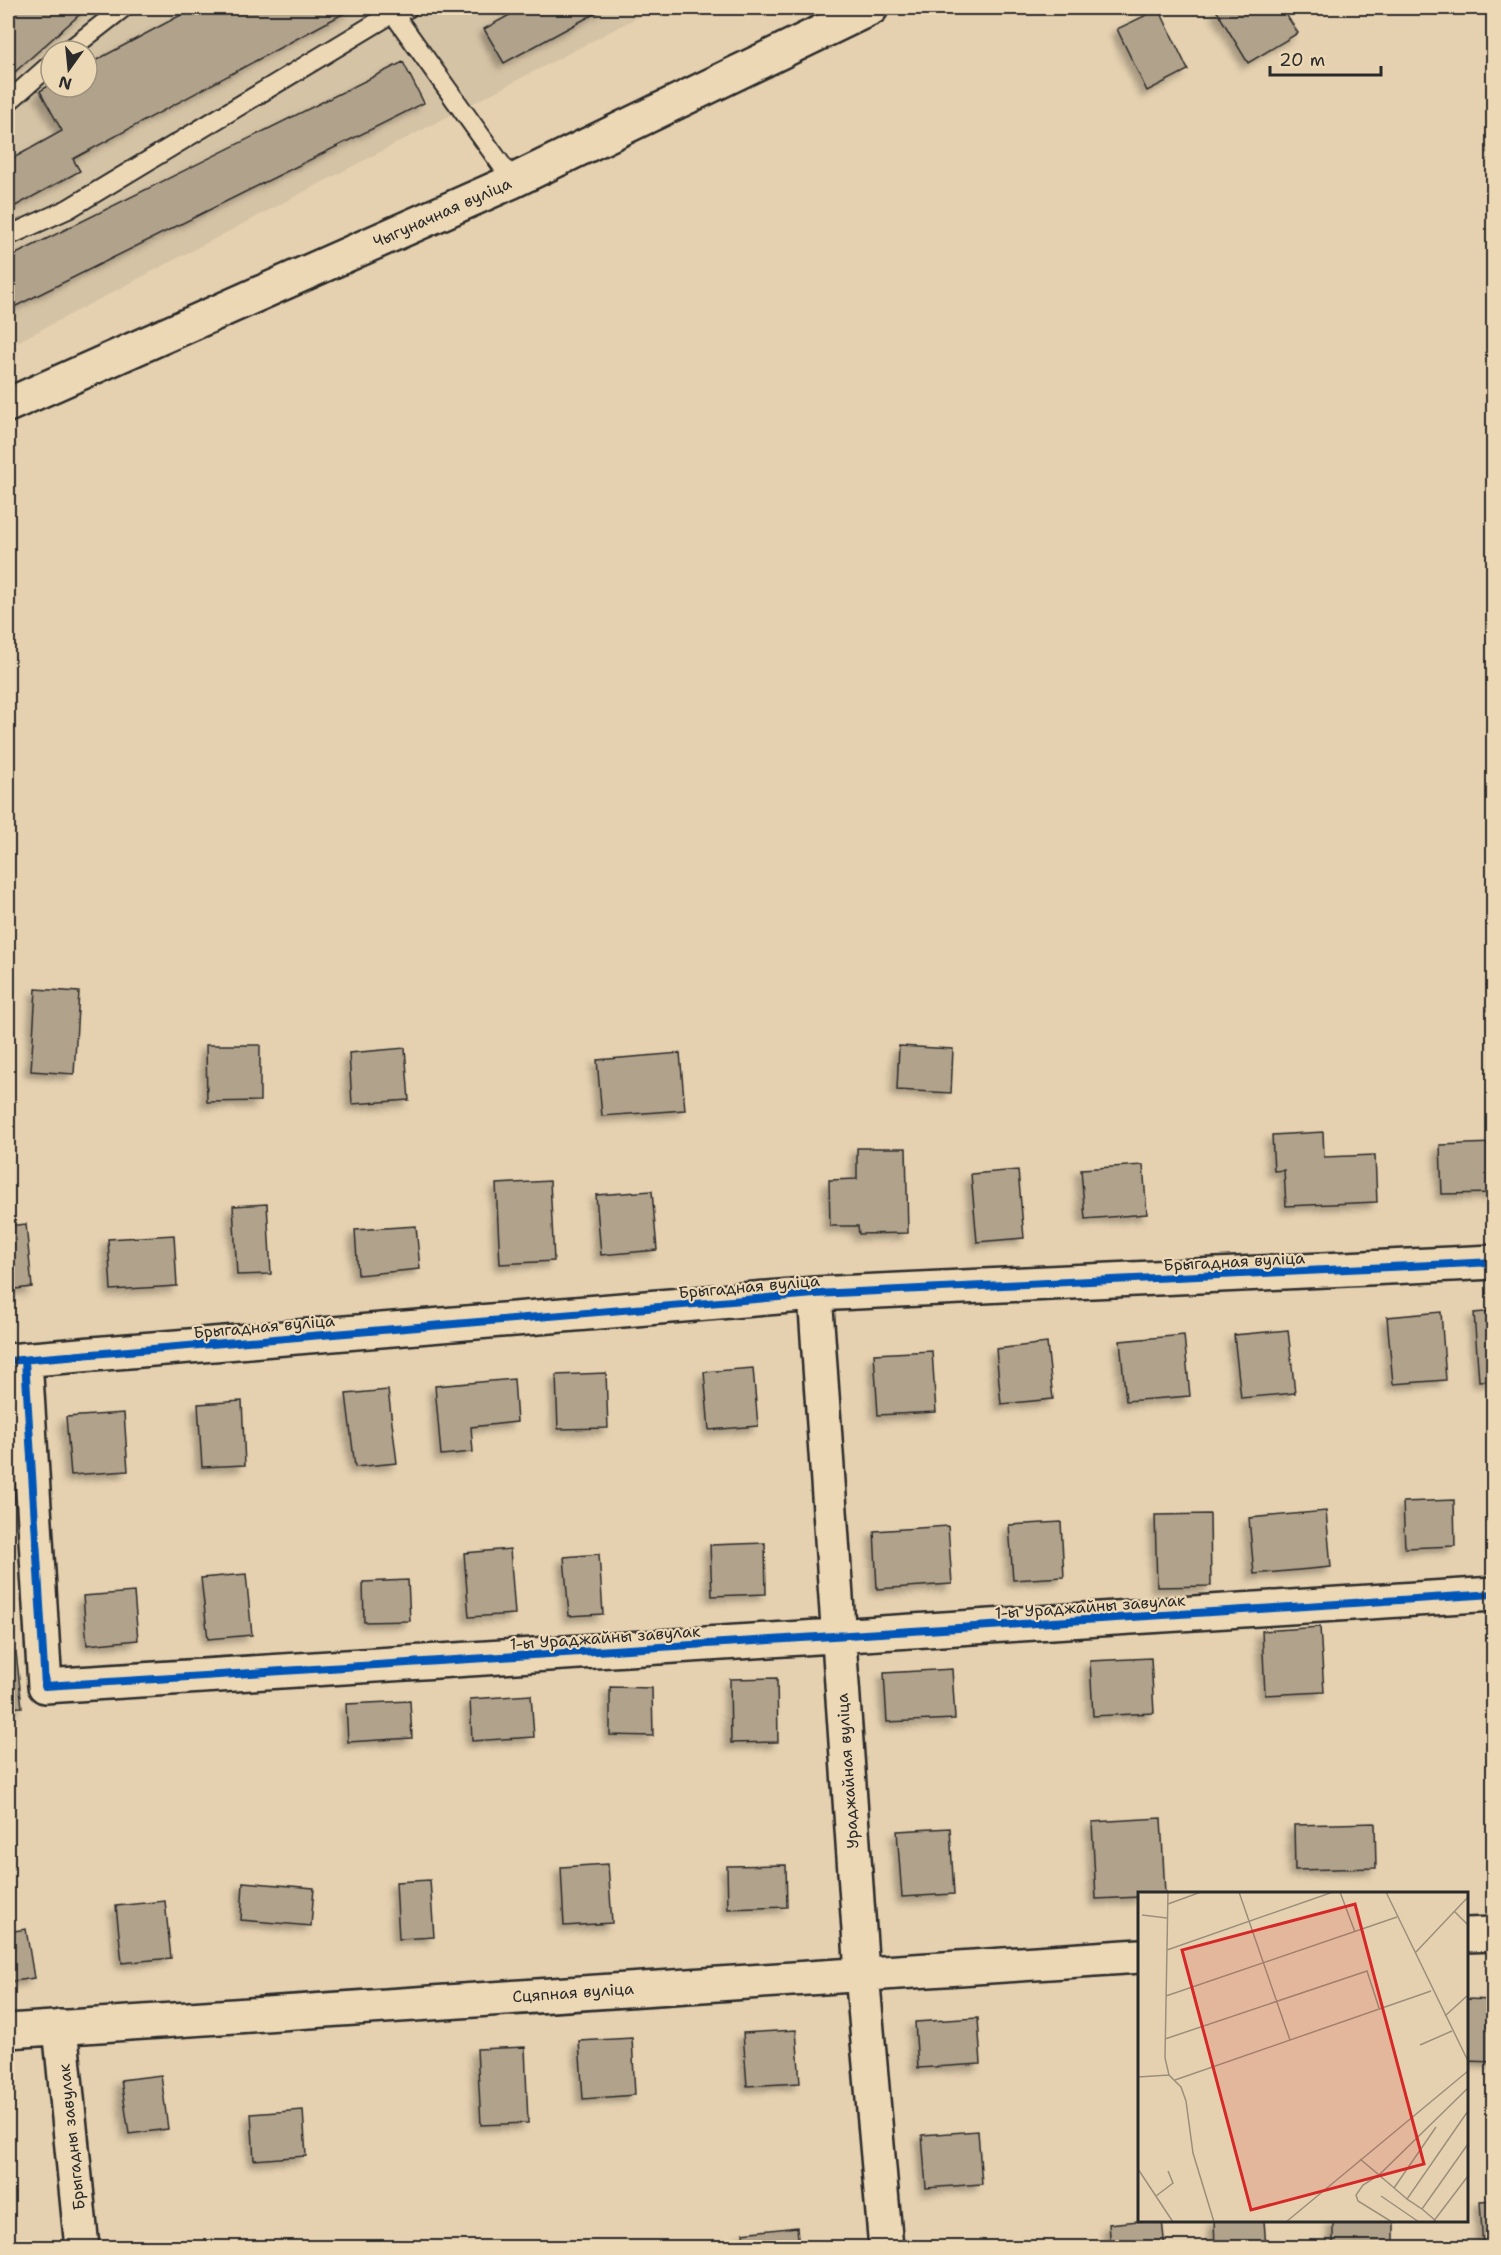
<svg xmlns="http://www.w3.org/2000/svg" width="1501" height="2255" font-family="'Shantell Sans',sans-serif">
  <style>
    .built { fill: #d5c3a5; fill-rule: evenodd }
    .building { fill: #b1a28b; stroke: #2b2b2b; stroke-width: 1.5; filter: url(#shadow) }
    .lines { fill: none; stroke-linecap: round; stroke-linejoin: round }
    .lane-casing { stroke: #2b2b2b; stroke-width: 22 }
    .street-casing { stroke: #2b2b2b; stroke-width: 38 }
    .lane { stroke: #edd8b6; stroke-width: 18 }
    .street { stroke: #edd8b6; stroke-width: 33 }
    .cycleway-casing { stroke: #edd8b6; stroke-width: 11 }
    .cycleway { stroke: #0057b8; stroke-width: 8 }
    .labels { text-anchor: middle; stroke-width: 4.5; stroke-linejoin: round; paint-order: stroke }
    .street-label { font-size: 16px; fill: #2b2b2b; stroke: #edd8b6 }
    .inset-road { fill: none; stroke: #9b8f7b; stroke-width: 1.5 }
    .view { fill: #d62828; fill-opacity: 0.15; stroke: #d62828; stroke-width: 3 }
    .inset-edge { fill: none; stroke: #2b2b2b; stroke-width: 3 }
  </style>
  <defs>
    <filter id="shadow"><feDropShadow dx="-5.5" dy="5.5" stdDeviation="3" flood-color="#0004"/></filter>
  </defs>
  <rect width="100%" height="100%" fill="#e5d1b0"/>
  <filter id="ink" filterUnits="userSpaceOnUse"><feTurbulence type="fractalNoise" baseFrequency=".0167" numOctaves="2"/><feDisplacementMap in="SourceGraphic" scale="12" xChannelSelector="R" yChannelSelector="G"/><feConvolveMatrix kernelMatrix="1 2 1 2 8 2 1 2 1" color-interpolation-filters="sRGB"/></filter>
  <g filter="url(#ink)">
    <path class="built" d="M8,8H655L8,347ZM51,51H87V87H51Z"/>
    <path class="building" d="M8,8H87L8,78Z
      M194,8H351L352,9L73,159L80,171L8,210V161L62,131L40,91L51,84V87H87V65Z
      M522,8H605L504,63L484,29Z
      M1220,8H1282L1298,33L1248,63L1216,10Z
      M1159,9L1188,70L1147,91L1117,29Z
      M403,62L424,103L8,310V258Z
      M36,989L79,992L74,1074L31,1071Z
      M206,1045H260V1101L207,1102Z
      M899,1046L953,1049L951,1093L897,1090Z
      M405,1048L409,1100L352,1104L349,1053Z
      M680,1053L685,1110L602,1116L597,1060Z
      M1323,1132L1324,1157L1375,1155L1377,1202L1286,1206L1284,1170L1274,1171L1272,1135Z
      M1494,1143V1193L1442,1194L1440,1145Z
      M857,1148H906L908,1233L859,1234L858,1226H830L829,1180L857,1179Z
      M1143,1165L1147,1214L1085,1219L1081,1169Z
      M1018,1170L1024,1238L977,1242L971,1174Z
      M550,1181L554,1261L500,1264L496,1184Z
      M652,1191L657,1250L601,1255L596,1195Z
      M267,1204L271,1274L237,1275L233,1206Z
      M26,1224L32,1287L8,1290V1226Z
      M416,1226L420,1269L358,1275L355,1230Z
      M174,1235L177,1286L111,1290L108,1239Z
      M1494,1311V1380L1479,1381L1474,1313Z
      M1441,1312L1446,1380L1393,1384L1387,1317Z
      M1288,1330L1295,1393L1241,1398L1234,1335Z
      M1184,1335L1190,1396L1126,1401L1120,1341Z
      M1047,1343L1053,1399L1001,1404L996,1349Z
      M932,1351L936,1412L878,1415L874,1354Z
      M753,1368L758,1426L709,1430L704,1372Z
      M606,1373L608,1428L558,1429L556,1375Z
      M514,1379L517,1422L471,1427L473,1452L441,1455L435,1386Z
      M388,1390L397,1463L355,1467L346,1394Z
      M242,1401L245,1465L202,1467L198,1404Z
      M124,1413L128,1471L71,1475L66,1417Z
      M1454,1500L1455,1546L1405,1548L1403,1502Z
      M1326,1511L1331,1567L1254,1574L1249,1518Z
      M1210,1514L1211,1586L1157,1587L1155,1515Z
      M1061,1522L1064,1577L1013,1580L1009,1525Z
      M948,1526L952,1584L877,1589L874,1531Z
      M765,1543L766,1594L712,1596L710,1545Z
      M510,1549L515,1614L469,1617L464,1553Z
      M599,1554L603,1614L569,1616L564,1557Z
      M246,1574L252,1635L208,1639L201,1578Z
      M408,1580L410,1621L364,1622L363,1582Z
      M134,1592L138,1640L87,1645L83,1596Z
      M1320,1627L1324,1692L1265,1695L1262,1631Z
      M16,1652L22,1707L8,1708V1653Z
      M1151,1658L1154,1713L1093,1716L1090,1661Z
      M952,1669L955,1719L887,1722L884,1673Z
      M777,1678L778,1742L731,1743L730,1679Z
      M610,1687L652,1688L653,1736L610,1735Z
      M531,1695L534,1737L472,1741L470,1699Z
      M410,1701L412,1738L348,1742L346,1704Z
      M1161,1818L1165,1894H1140V1897L1096,1899L1092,1822Z
      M1375,1823L1376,1868L1295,1870L1294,1825Z
      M950,1828L954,1894L902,1897L897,1831Z
      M608,1864L612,1923L564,1926L561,1867Z
      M786,1865L787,1907L728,1909L727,1866Z
      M430,1880L434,1937L399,1939L396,1882Z
      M243,1882L314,1888L311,1926L241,1920Z
      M165,1901L171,1958L122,1963L116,1906Z
      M26,1929L34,1978L8,1982V1932Z
      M1466,1999L1494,2000V2062L1466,2061Z
      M978,2018L981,2064L918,2068L915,2022Z
      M796,2030L800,2083L747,2086L743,2033Z
      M632,2038L635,2095L583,2099L579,2041Z
      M525,2047L528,2123L481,2125L477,2049Z
      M161,2075L168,2129L129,2134L121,2080Z
      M303,2110L306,2156L254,2160L251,2114Z
      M978,2131L982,2184L926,2188L922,2135Z
      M1494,2200V2248H1483L1480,2201Z
      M1148,2220H1162L1165,2248H1111L1109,2224Z
      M1214,2220H1264L1266,2248H1215Z
      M1333,2220H1394V2248H1333Z
      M797,2227L799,2248H745L743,2233Z
      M1014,2241L1015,2248H939L938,2245Z"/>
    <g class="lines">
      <defs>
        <path id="lane" d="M408,8L393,13L513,181
          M68,51L123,8
          M8,102L51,64
          M8,236L68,209L393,13L389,8"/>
        <path id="street" d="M8,405L513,181L871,8
          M815,1294L862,1973L886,2248
          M25,1360L45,1686L1494,1594
          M8,1361L815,1294L1494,1262
          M1466,1935L1494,1934
          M60,2027L82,2248
          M8,2031L1140,1956"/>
      </defs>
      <use href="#lane" class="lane-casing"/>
      <use href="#street" class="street-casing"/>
      <use href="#lane" class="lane"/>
      <use href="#street" class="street"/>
      <defs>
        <path id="cycleway" d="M25,1360L45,1686L1494,1594
          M8,1361L815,1294L1494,1262"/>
      </defs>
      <use href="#cycleway" class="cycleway-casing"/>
      <use href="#cycleway" class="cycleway"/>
    </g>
  </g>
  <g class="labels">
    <g class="street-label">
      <text transform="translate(442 212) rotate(-24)" y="6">Чыгуначная вуліца</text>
      <text transform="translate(1234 1261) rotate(-3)" y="6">Брыгадная вуліца</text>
      <text transform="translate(749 1286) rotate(-5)" y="6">Брыгадная вуліца</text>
      <text transform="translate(264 1326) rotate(-5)" y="6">Брыгадная вуліца</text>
      <text transform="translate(1090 1606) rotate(-4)" y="6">1-ы Ураджайны завулак</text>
      <text transform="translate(605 1637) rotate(-4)" y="6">1-ы Ураджайны завулак</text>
      <text transform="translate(847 1771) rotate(-94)" y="6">Ураджайная вуліца</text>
      <text transform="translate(573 1992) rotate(-4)" y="6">Сцяпная вуліца</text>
      <text transform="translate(71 2137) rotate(-96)" y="6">Брыгадны завулак</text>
    </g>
  </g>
  <g transform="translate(1138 1892)">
    <rect width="330" height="330" fill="#e5d1b0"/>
    <path class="inset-road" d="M30,0L27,166L31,183L43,195L48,209L55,261L76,330M101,0L152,148M202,0L217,40M248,0L330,169M30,12L63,0M316,19L330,33M4,23L29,26M29,58L195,0M278,60L330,5M28,104L259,25M307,124L330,103M27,147L229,79L241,116M282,153L314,139M0,185L31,183M37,188L293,99M330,219L269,307L284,317L330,252M222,267L241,283L225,293L218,303L220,309L254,330M0,277L35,330M256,296L298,235M18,304L35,291L30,279M243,304L281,330M269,307L241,283L330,196M284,317L298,329M148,330L330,179M295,330L330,284"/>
    <path class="view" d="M217,12L286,272L113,318L44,58Z"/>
    <rect width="330" height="330" class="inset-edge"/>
  </g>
  <rect width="1501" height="2255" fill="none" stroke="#edd8b6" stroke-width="30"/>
  <rect x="15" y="15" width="1471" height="2225" fill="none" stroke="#2b2b2b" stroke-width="2" filter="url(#ink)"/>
  <g transform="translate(69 69) rotate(195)"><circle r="28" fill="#edd8b6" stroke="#9f937e" stroke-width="1.5"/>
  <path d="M0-4.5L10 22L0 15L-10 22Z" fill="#2b2b2b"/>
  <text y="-9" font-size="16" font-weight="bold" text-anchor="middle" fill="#2b2b2b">N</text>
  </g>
  <path d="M1270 66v9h111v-9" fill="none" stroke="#2b2b2b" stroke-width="3"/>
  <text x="1279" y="66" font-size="18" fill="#2b2b2b" stroke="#edd8b6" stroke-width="4.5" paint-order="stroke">20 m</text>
</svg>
